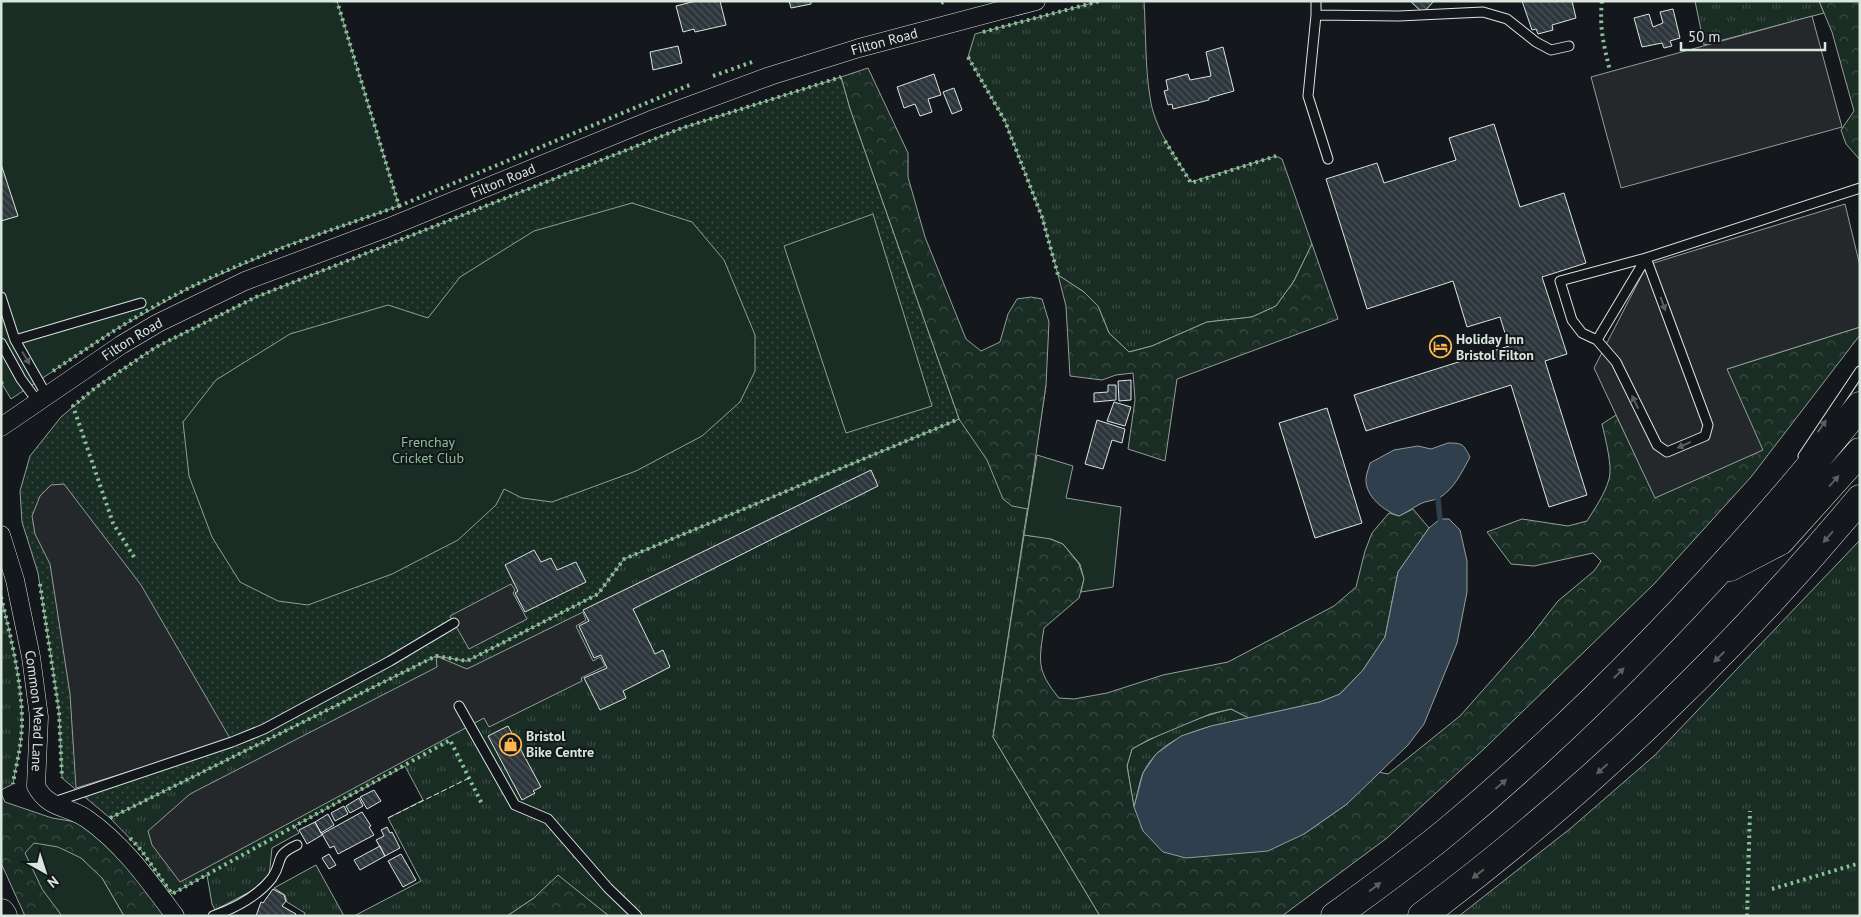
<svg xmlns="http://www.w3.org/2000/svg" width="1861" height="917" font-family="'PT Sans',sans-serif">
  <style>
    .grass { fill: url(#grass-tufts); stroke: #939e99 }
    .forest { fill: url(#forest-crowns); stroke: #939e99 }
    .park { fill: url(#park-dots); stroke: #939e99 }
    .garden { fill: #1a2d24; stroke: #939e99 }
    .parking { fill: #24282b; stroke: #939e99 }
    .water { fill: #2f3f4d; stroke: #939e99 }
    .lines { fill: none; stroke-linecap: round; stroke-linejoin: round }
    .stream { stroke: #2f3f4d; stroke-width: 5.5 }
    .building { fill: url(#building-back-hatch); stroke: #d8e6dc }
    .lane-casing { stroke: #d8e6dc; stroke-width: 11 }
    .street-casing { stroke: #d8e6dc; stroke-width: 19 }
    .primary-casing { stroke: #d8e6dc; stroke-width: 29 }
    .highway-casing { stroke: #d8e6dc; stroke-width: 29 }
    .lane { stroke: #14181c; stroke-width: 9 }
    .street { stroke: #14181c; stroke-width: 18 }
    .primary { stroke: #14181c; stroke-width: 28 }
    .highway { stroke: #14181c; stroke-width: 28 }
    .hedge { stroke: #8ac095; stroke-width: 4; stroke-dasharray: 2.5 4; stroke-linecap: butt }
    .fence { stroke: #d8e6dc; stroke-width: 1; stroke-dasharray: 6 2.5; stroke-linecap: butt }
    .oneway { fill: #59605f }
    .labels { text-anchor: middle; stroke-width: 4; stroke-linejoin: round; paint-order: stroke }
    .street-label { font-size: 14px; fill: #d8e6dc; stroke: #14181c }
    .poi-label { font-size: 14px; font-weight: bold; fill: #d8e6dc; stroke: #14181c; text-anchor: start }
    .park-label { font-size: 14px; fill: #8ac095; stroke: #14181c }
  </style>
  <defs>
    <pattern id="grass-tufts" width="24" height="20" patternUnits="userSpaceOnUse" patternTransform="scale(1.25)"><rect width="24" height="20" fill="#1a2d24"/><path d="M3 7l-1-3M5 7V3M7 7l1-3M15 17l-1-3M17 17v-4M19 17l1-3" fill="none" stroke="#3b4b43"/></pattern>
    <pattern id="forest-crowns" width="20" height="18" patternUnits="userSpaceOnUse" patternTransform="scale(1.25)"><rect width="20" height="18" fill="#1a2d24"/><path d="M2 6a3 3 0 1 1 6 0M12 15a3 3 0 1 1 6 0" fill="none" stroke="#3b4b43"/></pattern>
    <pattern id="park-dots" width="8" height="8" patternUnits="userSpaceOnUse" patternTransform="scale(1.25)"><rect width="8" height="8" fill="#1a2d24"/><path d="M2 2h.1M6 6h.1" fill="none" stroke="#3b4b43" stroke-width="1.8" stroke-linecap="round"/></pattern>
    <pattern id="building-back-hatch" width="6" height="6" patternUnits="userSpaceOnUse" patternTransform="scale(1.25)"><rect width="6" height="6" fill="#2c363c"/><path d="M-1 5l2 2M0 0l6 6M5-1l2 2" fill="none" stroke="#4a5358"/></pattern>
  </defs>
  <rect width="100%" height="100%" fill="#14181c"/>
  <path class="grass" d="M1100,1H1144C1146,33 1145,66 1150,97C1154,128 1175,156 1191,182L1276,156L1282,159L1312,244L1294,281L1276,306L1252,317L1207,322L1152,346L1129,352L1109,333L1098,306L1084,292L1058,275L1042,217L1005,121L968,57L975,34Z
    M1695,1H1819L1824,13L1704,45Z
    M1046,385L993,737L1100,916H609L558,876L534,898L507,916H354L421,881L388,818L423,800L405,766L295,826L299,833L272,848L269,877L259,887L215,910L212,904L207,875L172,894L141,850L110,818L436,656L467,661L598,594L624,559L959,419Z
    M1860,540V916H1459L1571,828L1655,755Z
    M1,597C11,637 26,697 21,738C20,753 15,769 13,784L1,790Z
    M1231,709L1249,718C1211,726 1162,733 1143,773C1139,783 1137,796 1134,807L1127,766L1132,749C1163,732 1197,717 1231,709Z
    M316,865L344,916H304L305,913L287,902L285,895L274,888Z"/>
  <path class="forest" d="M1819,1H1860V160L1846,144L1841,130L1854,111L1832,32Z
    M868,68L908,153V177L925,237L966,339L981,351L1000,342L1008,314L1017,299L1031,297L1042,299L1049,322L1046,385L1028,509L1012,506L1003,499L987,460L959,419L850,109L841,77Z
    M1312,244L1338,319L1177,379L1165,461L1128,449L1135,400L1133,373L1116,375L1102,380L1070,376L1066,306L1058,275L1084,292L1098,306L1109,333L1129,352L1152,346L1207,322L1252,317L1276,306L1294,281Z
    M1860,327V335L1751,477L1654,584L1485,748L1387,838L1282,916H1100L993,737L1024,535L1048,538L1063,544L1079,564L1084,579L1079,598L1044,628C1039,661 1036,670 1059,698L1074,699L1107,693L1163,675L1228,662L1334,606L1356,587L1365,551L1372,533L1389,513L1399,516L1413,509L1429,528L1398,572L1385,637L1363,670L1340,694L1320,702L1249,718L1231,709L1210,714L1148,740L1132,749L1127,766L1134,807L1304,834L1347,804L1378,772L1388,774L1460,716L1530,637L1558,601L1594,571L1601,561L1593,553L1534,566L1511,564L1487,532L1522,519L1568,526L1587,521C1595,508 1605,494 1609,479C1613,468 1605,437 1602,424L1616,415L1656,498L1727,369Z
    M1,793L5,802L52,818L83,823L101,838L144,887L166,916H124L102,878L57,909L62,916H25L1,863Z
    M558,875L609,916H507L534,898Z"/>
  <path class="park" d="M841,77L850,109L959,419L624,559L598,594L467,661L436,656L110,818L62,778L59,712L53,670L38,573L22,522L20,491L30,456L61,417L100,384L156,347L256,297L682,128Z"/>
  <path class="garden" d="M1,1H337L399,206L283,247L189,288L115,330L11,399L1,382Z
    M632,203L692,222L724,260L755,335V371L740,402L702,436L636,471L552,502L522,498L504,489L496,505L458,540L392,574L308,605L278,601L240,582L212,537L189,476L183,422L216,380L290,334L388,305L428,318L460,277L534,231Z
    M873,214L932,406L846,433L784,246Z
    M1037,455L1073,466L1066,498L1121,507L1113,587L1081,592L1084,579L1080,564L1063,544L1051,539L1024,535Z
    M34,843L58,847L81,858L102,878L124,916H62L42,889L25,853Z"/>
  <path class="parking" d="M1812,16L1842,127L1621,188L1591,77Z
    M1845,204L1860,266V327L1727,369L1763,450L1655,498L1594,368L1647,265Z
    M64,484L141,585L231,740L76,788L70,694L50,564L35,534L32,516L40,496L51,485Z
    M511,584L515,590L513,593L527,619L469,649L450,616Z
    M583,612L586,620L576,626L593,661L600,657L605,666L581,678L582,681L489,727L484,718L180,882L152,845L148,831L190,794L437,667L436,656L467,669Z"/>
  <path class="water" d="M1448,443C1463,443 1463,444 1470,457C1462,472 1454,489 1439,498C1433,501 1425,501 1420,504C1413,508 1407,512 1399,516C1384,511 1365,496 1366,479C1366,474 1369,468 1370,463L1394,450L1418,446L1431,449Z
    M1440,519H1449L1460,530L1467,561V592L1457,643L1424,724L1408,745L1347,804L1304,834L1268,851L1186,858L1163,852L1143,831L1134,807L1143,773L1156,754L1181,736L1211,726L1320,702L1340,694L1363,670L1385,637L1398,572L1429,528Z"/>
  <g class="lines">
    <path class="stream" d="M1438,499L1440,519"/>
  </g>
  <path class="building" d="M720,1L726,25L695,32L694,29L683,32L676,6L696,1Z
    M789,1H811V4L791,8Z
    M1410,1H1434L1423,13Z
    M1522,1H1572L1576,18L1552,25L1553,30L1538,34L1536,29L1532,30Z
    M1673,9L1680,38L1670,41L1672,46L1664,48L1662,43L1642,47L1634,18L1649,14L1653,27L1663,23L1660,12Z
    M678,46L682,63L653,70L650,52Z
    M1223,47L1234,91L1209,98V100L1173,109L1172,104L1168,105L1164,91L1168,90L1166,80L1188,74L1190,80L1211,76L1206,52Z
    M934,74L941,95L928,99L932,112L920,116L915,104L904,108L897,87Z
    M954,88L962,110L952,114L943,92Z
    M1494,124L1520,207L1564,193L1586,263L1542,277L1567,354L1545,361L1587,495L1549,507L1511,385L1366,431L1354,395L1509,346L1500,317L1467,327L1453,281L1367,309L1326,179L1377,163L1384,183L1456,160L1449,138Z
    M1,164L18,216L1,221Z
    M1131,380V400L1119,401L1118,381Z
    M1108,385H1116V400L1094,402V393L1108,392Z
    M1114,402L1131,407L1125,426L1107,421Z
    M1327,408L1362,523L1315,538L1279,423Z
    M1097,420L1125,429L1122,443L1112,440L1103,469L1085,464Z
    M871,470L878,486L633,609L655,654L663,650L670,667L623,691L626,698L600,710L584,678L607,668L601,655L594,658L579,626L589,621L583,610Z
    M534,550L541,562L551,558L557,570L576,562L586,582L525,612L515,593L518,591L505,565Z
    M508,726L541,787L533,791L535,793L522,800L488,736Z
    M374,790L381,801L367,809L360,797Z
    M359,798L363,806L350,813L346,806Z
    M344,806L348,814L335,821L331,813Z
    M362,812L371,826L369,827L374,835L338,854L334,846L330,848L322,834Z
    M328,814L334,825L321,833L315,822Z
    M315,822L322,835L307,844L299,830Z
    M387,827L390,833L392,832L400,848L385,856L376,840L384,836L381,830Z
    M380,846L385,856L360,870L354,860Z
    M329,854L336,865L329,869L322,858Z
    M401,854L416,880L403,887L388,861Z
    M273,889L284,895L286,901L282,906L296,914L295,916H256L261,902L263,903Z"/>
  <g class="lines">
    <defs>
      <path id="lane" d="M1316,1V15L1308,96L1328,159
        M1316,15L1399,16L1483,12L1507,19L1536,42L1551,50L1569,46
        M1646,258L1708,425L1705,436L1667,452L1657,445L1616,362L1597,340L1582,333L1572,320L1560,281L1646,258L1860,188
        M1,297L15,340L47,396
        M15,340L141,303
        M1597,340L1646,258
        M1,343L21,379L38,402
        M1803,456L1860,371
        M459,706L515,805L548,819L608,888L637,916
        M54,802L232,742L264,729L390,661L454,623
        M213,916C235,908 258,896 272,878C284,861 273,856 297,845"/>
      <g id="street">
        <path id="s1" d="M1,427L121,345L158,323L245,281L387,228L651,120L770,76L859,48L1036,1"/>
        <path id="s2" d="M1,535L15,580L31,657L39,717L36,786C49,810 67,805 87,819C123,844 149,881 175,916"/>
      </g>
      <path id="primary" d="M1730,567L1780,541L1860,452
        M1335,916C1374,888 1413,860 1450,829C1600,704 1737,558 1860,406
        M1422,916C1585,794 1729,656 1860,499"/>
      <path id="highway" d="M1,913L3,916"/>
    </defs>
    <use href="#lane" class="lane-casing"/>
    <use href="#street" class="street-casing"/>
    <use href="#primary" class="primary-casing"/>
    <use href="#highway" class="highway-casing"/>
    <use href="#lane" class="lane"/>
    <use href="#street" class="street"/>
    <use href="#primary" class="primary"/>
    <use href="#highway" class="highway"/>
    <path class="hedge" d="M1602,1C1599,28 1604,46 1610,71
      M941,3L946,1
      M983,32L1100,1
      M968,57L1005,121L1042,217L1058,275
      M713,76L755,61
      M1165,141L1191,183L1276,156
      M399,206L692,84
      M53,371C97,342 142,311 189,288C256,255 328,231 399,206L337,1
      M1,382L3,386
      M134,557L113,523L73,406L95,388L156,347L256,297L682,128L841,77
      M40,584L59,712L62,778
      M1,597C11,637 26,697 21,738C20,753 15,769 13,784
      M110,818L436,656L467,661L598,594L624,559L959,419
      M130,838L141,850L172,894L450,740L483,806
      M1772,889L1860,863
      M1747,916L1750,811"/>
    <path class="fence" d="M388,818L469,778"/>
  </g>
  <defs><path id="oneway-solid" d="M-6-.8H1V-3.2L6.5 0L1 3.2V.8H-6Z" transform="scale(1.25)"/></defs>
  <g class="oneway">
    <use href="#oneway-solid" transform="translate(1663 304) rotate(70)"/>
    <use href="#oneway-solid" transform="translate(26 358) rotate(59)"/>
    <use href="#oneway-solid" transform="translate(1635 402) rotate(-116)"/>
    <use href="#oneway-solid" transform="translate(1822 426) rotate(-55)"/>
    <use href="#oneway-solid" transform="translate(1684 445) rotate(156)"/>
    <use href="#oneway-solid" transform="translate(1834 481) rotate(-48)"/>
    <use href="#oneway-solid" transform="translate(1828 537) rotate(131)"/>
    <use href="#oneway-solid" transform="translate(1719 657) rotate(135)"/>
    <use href="#oneway-solid" transform="translate(1619 673) rotate(-45)"/>
    <use href="#oneway-solid" transform="translate(1602 769) rotate(138)"/>
    <use href="#oneway-solid" transform="translate(1501 784) rotate(-41)"/>
    <use href="#oneway-solid" transform="translate(1478 874) rotate(142)"/>
    <use href="#oneway-solid" transform="translate(1375 887) rotate(-37)"/>
  </g>
  <defs>
    <symbol id="hotel-ring" viewBox="-11 -11 22 22"><circle r="9.5" fill="#14181c" stroke="#ffb74d" stroke-width="1.5"/><path d="M-6-4.5h1.5V1H6V5H4.5V3h-9V5H-6ZM-4 0a1.8 1.8 0 1 1 3.6 0ZM.5 0V-2.5h3Q6-2.5 6 0Z" fill="#ffb74d"/></symbol>
    <symbol id="shop-ring" viewBox="-11 -11 22 22"><circle r="9.5" fill="#14181c" stroke="#ffb74d" stroke-width="1.5"/><path d="M-5-2.5h2.3a2.7 3.5 0 0 1 5.4 0H5L5.5 6h-11ZM-1.5-2.5h3a1.5 2.3 0 0 0-3 0Z" fill="#ffb74d"/></symbol>
  </defs>
  <g fill-rule="evenodd">
    <use href="#hotel-ring" x="1428" y="334" width="25" height="25"/>
    <use href="#shop-ring" x="498" y="732" width="25" height="25"/>
  </g>
  <g class="labels">
    <g class="street-label">
      <text dy="5" stroke="none"><textPath href="#s1" startOffset="968">Filton Road</textPath></text>
      <text dy="5" stroke="none"><textPath href="#s1" startOffset="562">Filton Road</textPath></text>
      <text dy="5" stroke="none"><textPath href="#s1" startOffset="158">Filton Road</textPath></text>
      <text dy="5" stroke="none"><textPath href="#s2" startOffset="180">Common Mead Lane</textPath></text>
    </g>
    <g class="poi-label">
      <text x="1456" y="344">Holiday Inn<tspan x="1456" dy="16">Bristol Filton</tspan></text>
      <text x="526" y="741">Bristol<tspan x="526" dy="16">Bike Centre</tspan></text>
    </g>
    <g class="park-label">
      <text x="428" y="447">Frenchay<tspan x="428" dy="16">Cricket Club</tspan></text>
    </g>
  </g>
  <rect width="1861" height="917" fill="none" stroke="#d8e6dc" stroke-width="5"/>
  <g transform="translate(45 872) rotate(141)" stroke="#14181c" stroke-width="4" paint-order="stroke">
  <path d="M0-4L9 19L0 12L-9 19Z" fill="#d8e6dc"/>
  <text y="-8" font-size="14" font-weight="bold" text-anchor="middle" fill="#d8e6dc">N</text>
  </g>
  <path d="M1681 42v8h144v-8" fill="none" stroke="#d8e6dc" stroke-width="2.5"/>
  <text x="1688" y="42" font-size="15" fill="#d8e6dc" stroke="#14181c" stroke-width="4" paint-order="stroke">50 m</text>
</svg>
